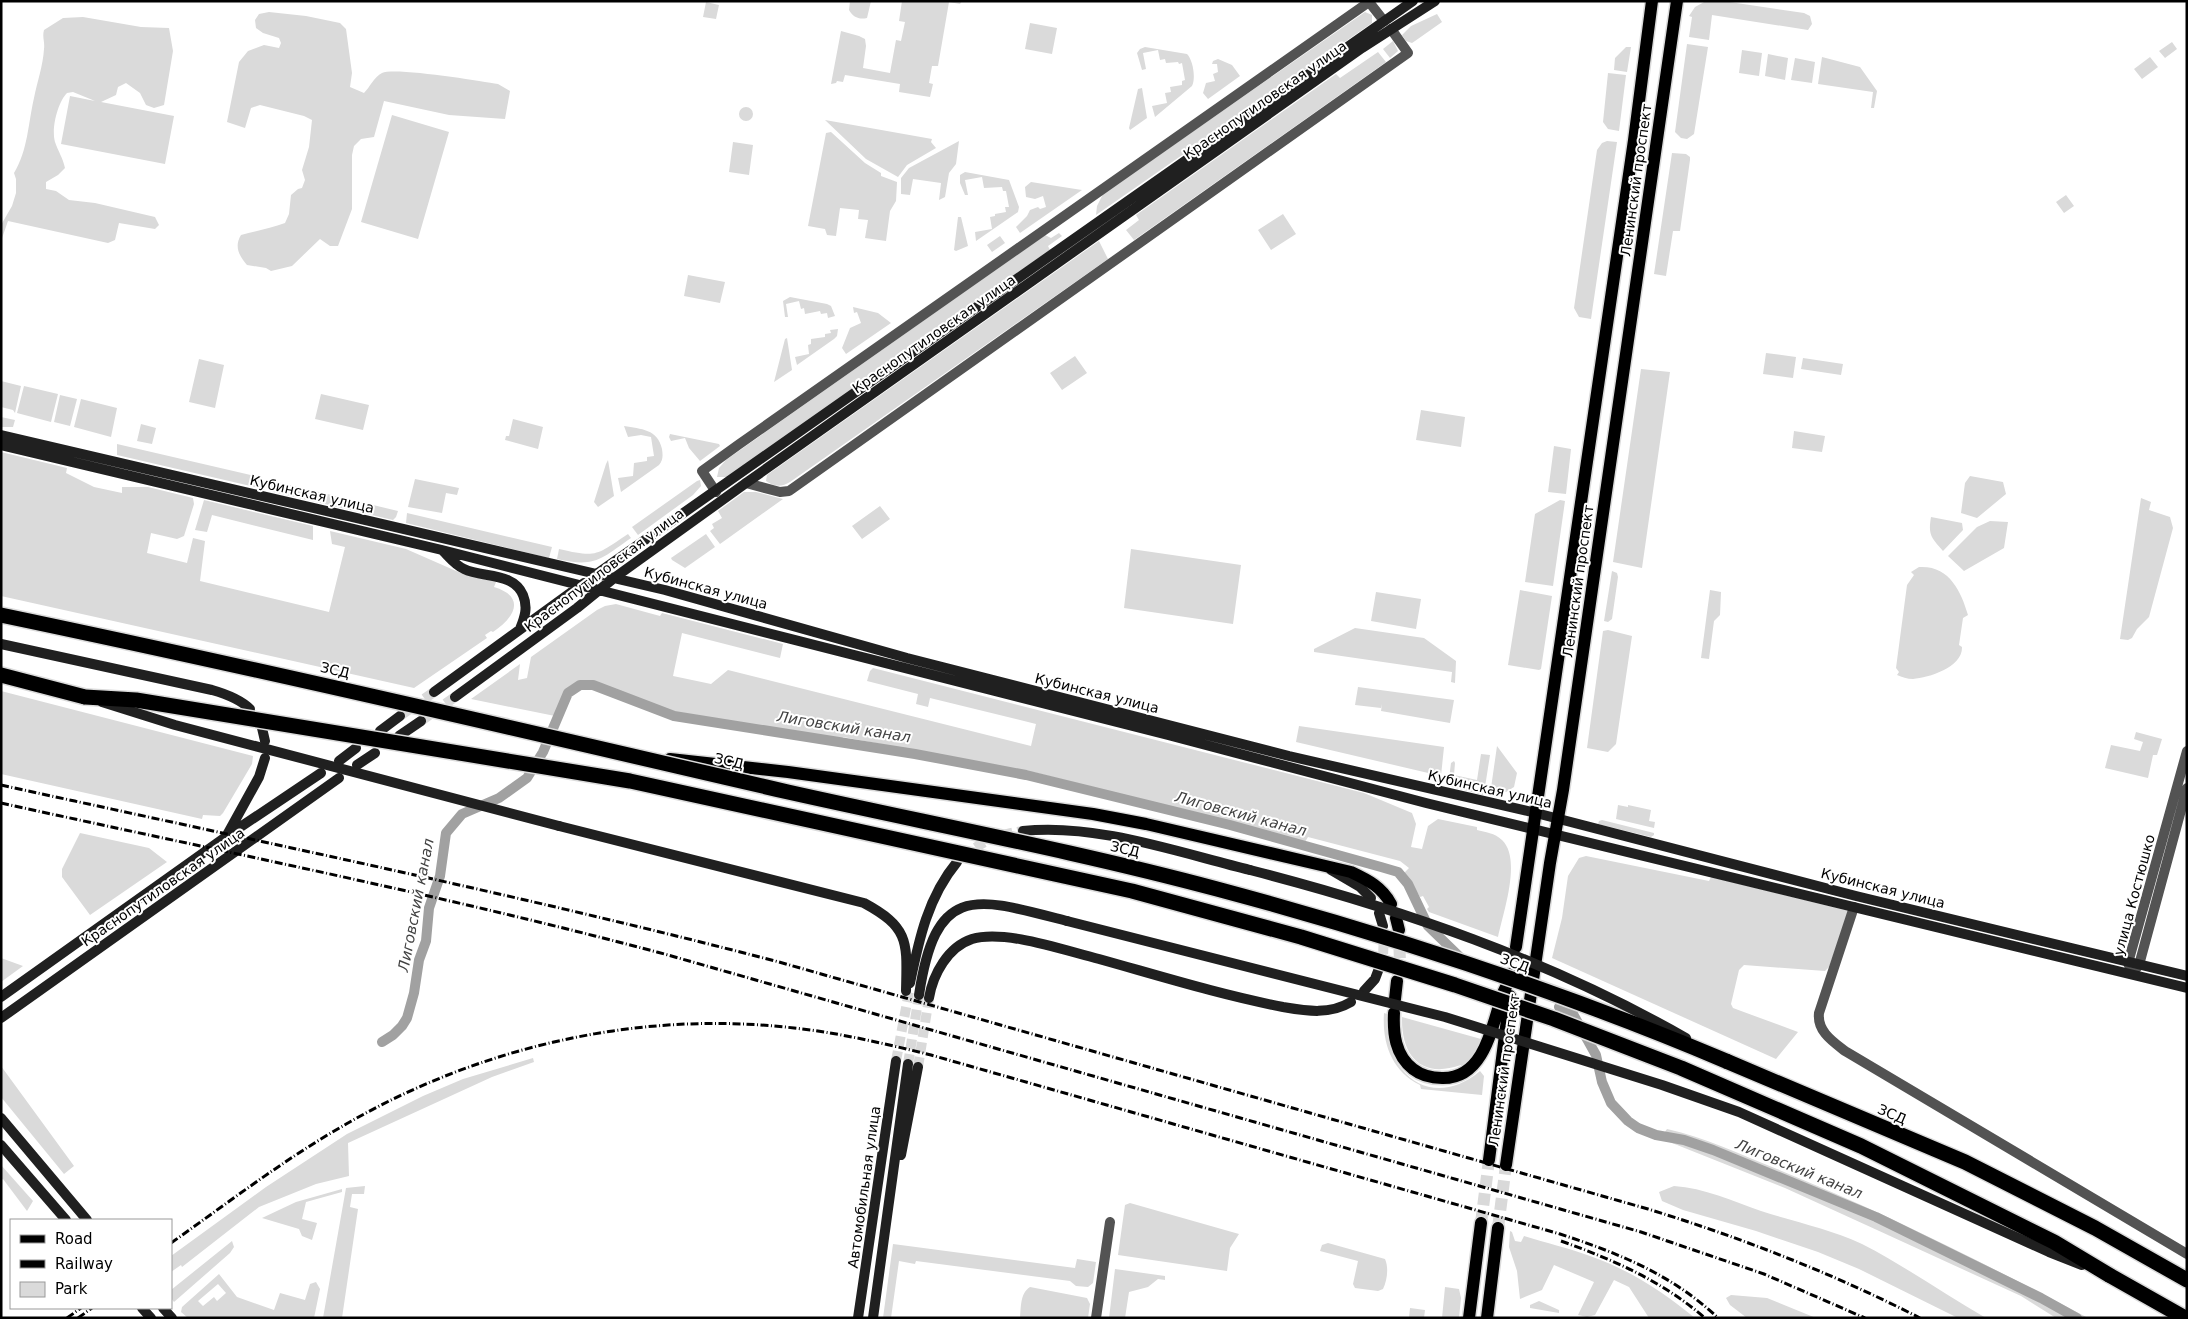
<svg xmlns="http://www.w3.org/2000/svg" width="2188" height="1319" font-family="'DejaVu Sans',sans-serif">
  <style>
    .green { fill: #dadada; fill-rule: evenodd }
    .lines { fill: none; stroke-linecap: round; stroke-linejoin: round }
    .canal { stroke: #a1a1a1; stroke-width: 10 }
    .secondary-tunnel { stroke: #d9d9d9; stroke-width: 10; stroke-dasharray: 10 5; stroke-linecap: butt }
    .primary-tunnel { stroke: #d9d9d9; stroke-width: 12; stroke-dasharray: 12 6; stroke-linecap: butt }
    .primary-casing { stroke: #dbdbdb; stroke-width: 15 }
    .highway-casing { stroke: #dbdbdb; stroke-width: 18 }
    .street { stroke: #535353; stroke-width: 10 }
    .secondary { stroke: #202020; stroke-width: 10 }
    .primary { stroke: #000; stroke-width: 12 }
    .highway { stroke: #000; stroke-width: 15 }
    .rail { stroke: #000; stroke-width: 3; stroke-dasharray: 8 2.5 1 2.5; stroke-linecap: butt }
    .highway-bridge-casing { stroke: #dbdbdb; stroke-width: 18; stroke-linecap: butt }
    .secondary-bridge { stroke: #202020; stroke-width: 10 }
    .highway-bridge { stroke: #000; stroke-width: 15 }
    .labels { text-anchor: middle; stroke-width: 4; stroke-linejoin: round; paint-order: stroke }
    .street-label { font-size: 14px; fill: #000; stroke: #fff }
    .water-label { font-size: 15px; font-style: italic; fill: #424242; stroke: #fff }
  </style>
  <rect width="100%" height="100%" fill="#fff"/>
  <path class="green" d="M850,1H871L867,18C859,20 853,17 849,10Z
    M902,1H962L960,4L949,2L938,66H932L929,83L933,84L930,97L899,92L900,84L845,75L843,82L837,81L836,83L831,84L841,31L859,36L865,39L866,46L863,68L890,73L896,40L901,41L905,22L899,21Z
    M1706,1H1723L1804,13L1810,16L1812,24L1808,30L1712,15L1709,40L1689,37L1692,17L1689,16L1695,7Z
    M706,2L719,5L716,19L703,17Z
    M269,12L306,16L340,23L346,29L352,73L350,87L364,93C370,87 374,77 382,73C395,67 479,81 498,84L510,91L505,119L449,115L384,101L374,137L361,139L354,146L352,155V209L338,246H330L320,239L292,266L271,271L266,268L247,265C239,256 234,246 241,235C256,231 271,228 285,223L289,214L291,195L298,189L302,188L305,180L302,170L309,147L312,120L304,116L260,105L251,108L245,128L227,122L239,62L248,51L264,45L279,48L281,43L279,38L263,33L256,28L255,20L259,14Z
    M1365,12L1372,15V23L1096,215L1097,206L1103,194Z
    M1437,14L1442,22L1415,41L1412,43L1406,41L1402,35L1411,26Z
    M83,17L141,27L169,28L173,51L164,105L154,108L146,105L140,93L126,83L118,87L116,95L101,102L174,116L165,164L61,144L70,96L95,101L73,92L67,93C58,102 51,128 55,142C58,151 63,158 65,168L58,175L46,182V189L56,191L69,200L95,203L155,217L159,225L155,229L119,223L115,240L108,243L8,221L1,241V225L12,206L16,193V179L14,173C28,150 28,124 34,98C37,82 43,66 44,49C45,42 42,37 44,30L63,18Z
    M1030,23L1057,28L1052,54L1025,49Z
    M1393,41L1398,51L1390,58L1383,49Z
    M2172,42L2177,49L2165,58L2159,51Z
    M1687,44L1708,47L1694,134L1687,139L1681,138L1675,132Z
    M1145,47L1187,54C1193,60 1196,78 1192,86L1155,117L1152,106L1167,103L1165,93L1171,92L1170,87L1182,85V81L1185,80L1182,63L1179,64L1178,62L1166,63L1165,59L1160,60L1158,50L1143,53L1146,69L1142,70L1137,53L1140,49Z
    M1626,47H1631L1627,72L1614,70L1615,58Z
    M1742,50L1762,53L1759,76L1739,73Z
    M1378,52L1386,62L1134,240L1126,230L1139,220L1136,215L1336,74L1340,78Z
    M1768,54L1788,58L1785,80L1765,76Z
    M1822,57L1860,67L1877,91L1874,108H1871L1873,92L1818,84Z
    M2150,57L2158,67L2142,79L2134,69Z
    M1795,58L1815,62L1812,83L1791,80Z
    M1218,59L1232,65L1240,76L1208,99L1203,93L1206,83L1215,81L1213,74L1218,72L1217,64H1212L1213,61Z
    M1608,73L1626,75L1619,131L1608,129L1603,122Z
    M1142,88L1147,118L1130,130L1129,128L1138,89Z
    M739 114a7 7 0 1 1 14 0a7 7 0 1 1-14 0Z
    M392,115L449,132L418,239L361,222Z
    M825,120L932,139L931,142L936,148L907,165L898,177L866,159Z
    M831,132L865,163L881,173V176L897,182L896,201L890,211L886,241L865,238L868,220L858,219L859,210L840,208L836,236L827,235L825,229L808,226L826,133Z
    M959,141L956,164L949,173L945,197L939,200L941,183L913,179L910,195L901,194V178L909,168Z
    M1607,141L1617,142L1591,319L1579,317L1574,308L1597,150L1602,143Z
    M733,142L753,145L749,175L729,172Z
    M1672,153L1686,154L1690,157V160L1680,231H1673L1666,276L1654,274Z
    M965,172L1009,180L1019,207L1018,212L976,241L975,232L992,229L990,217L995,216V214L1006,212L1005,207H1009L1006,191H1003L1002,187L984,188L982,177L965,180L968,195H965L960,183V175Z
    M1031,182L1082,190L1020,233L1016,227L1027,216L1030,210L1038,207L1040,209L1046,207L1043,196L1035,199L1026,197L1025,187Z
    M2066,195L2074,206L2064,213L2056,202Z
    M1283,214L1296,234L1271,250L1258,230Z
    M958,217H961L968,246L956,251L954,250Z
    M1059,233L1062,236L1048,246L1050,250L728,477H717L719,468L726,460L1045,235L1051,238Z
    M1000,236L1005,243L992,252L987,245Z
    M1099,241L1108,259L790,482C782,487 774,487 766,481L767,475Z
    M688,275L725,282L720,303L684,296Z
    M790,297L827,304L831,306L835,316L828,318L827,313L821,314L820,311L805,314L804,308L801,309L799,301L786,304L788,317H785L783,301Z
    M853,307L878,313L891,323L846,354L842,348L850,328L861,323L857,312L854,313Z
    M838,329L837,336L834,339L797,365L795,357L809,354L808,345L811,344V339L825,337V334L831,333L830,330Z
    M787,338L792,370L774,382L785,339Z
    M1766,353L1796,357L1793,378L1763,374Z
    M1075,356L1087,373L1062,390L1050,373Z
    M1803,358L1843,364L1841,375L1801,369Z
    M199,359L224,365L215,408L189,402Z
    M1641,369L1670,372L1642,568L1613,562Z
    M1,381L21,386L15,413L13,410L1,407Z
    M24,386L58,394L51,422L17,413Z
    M321,394L369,405L363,430L315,419Z
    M60,395L77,399L70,426L54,422Z
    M81,399L117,408L111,437L74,427Z
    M1421,410L1465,417L1461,447L1416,440Z
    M1,417L15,420L13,427H1Z
    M513,419L543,427L538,449L505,440L506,436H509Z
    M141,424L156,428L152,444L137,441Z
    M624,426C641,429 658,429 662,449C663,456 663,460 659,465L621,492L618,478L633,476L634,463L647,461V457L654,456L651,437L641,435L628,437Z
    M1794,431L1825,436L1822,452L1792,448Z
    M670,434L719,444L720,446L700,461L689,448L685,438L671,441L669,437Z
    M117,444L263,478L259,488L117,455Z
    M1554,446L1571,449L1566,494L1548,492Z
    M1,452L67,468L66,473L94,487L122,493V487H148L193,498L194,504L184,536L177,539L151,533L147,553L187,563L193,538L205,541L200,581L329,612L345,547L332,544L330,531L406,549L463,574L496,582L494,587C527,597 514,618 493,632L491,631L485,635L487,638L414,688L1,596Z
    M608,460L614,496L598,507L594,502L606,464Z
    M1970,476L2003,482L2006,494L1977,518L1961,513L1965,483Z
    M415,479L459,488L457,495L446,493L442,513L408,507Z
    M269,480L398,511L396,517L393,520L269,491L267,488Z
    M700,480L701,486L693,495L638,535L632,527L697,481Z
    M744,492H756L783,499L720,544L710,531L714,528L712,524L722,518L718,511Z
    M2141,498L2151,502L2149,510L2170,517L2173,528L2149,617L2137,629L2132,638L2128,640L2120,639Z
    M204,500L313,526V540L212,515L207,532L195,530Z
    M1560,500L1565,501L1553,586L1525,582L1535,514Z
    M880,506L890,519L862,539L852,526Z
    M407,513L552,547L549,558L406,523Z
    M1931,517L1962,523L1963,530L1943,551C1931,537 1928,535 1931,517Z
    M1990,521L2008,522L2004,548L1964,571L1948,556L1977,527Z
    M628,534L631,538C601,559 595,568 557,559L559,549C598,558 596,555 628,534Z
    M706,534L715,547L685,568L672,560L671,558Z
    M1131,549L1241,565L1233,624L1124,608Z
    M1919,567C1949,565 1961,591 1968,615L1963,618L1959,645L1962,647C1963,667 1929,678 1913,679C1907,679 1902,677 1897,675L1899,672L1896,668L1907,585L1914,575L1911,572Z
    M1612,571L1617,573L1618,577L1612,619L1608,622L1604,621Z
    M1520,590L1552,596L1541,669L1539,670L1508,665Z
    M1710,590L1721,592L1720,615L1714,621L1709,659L1701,658Z
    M1376,592L1421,599L1416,629L1371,621Z
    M616,604L660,616L662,613L783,644L780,658L682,633L673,676L711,684L728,670L1031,746L1036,724L930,698L928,707L916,704L918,694L867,681L870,671L873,668L1364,793L1412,813L1416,824L1411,847L1422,849L1428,826L1438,819L1477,827V830C1485,832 1495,833 1502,840C1522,859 1503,913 1498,937L1429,912L1427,909L1429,907L1423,896L1420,897L1404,873L1409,868L1400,861L1308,837L1305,842L1037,773L843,737L842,739L674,713L591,682L576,683L570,686L564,693L555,716L471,699L520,664L518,680L527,678L531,657L597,610L605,606Z
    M1355,628L1424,638L1456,661L1455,683L1451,682L1452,672L1314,652V649Z
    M1608,630L1632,636L1616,744L1608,752L1587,748L1603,631Z
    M1358,687L1454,700L1450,723L1381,711L1382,704L1381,708L1355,705Z
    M1,691L253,756L252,764L223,813L220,816L203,815L202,819L1,774Z
    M1299,726L1444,747L1441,776L1296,742Z
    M2136,732L2162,739L2157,755H2153L2148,778L2105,768L2111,745L2140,751L2143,742L2134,739Z
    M1497,746L1517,773L1514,787L1506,792L1491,788Z
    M1481,754L1490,755L1485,787L1449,779L1451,763L1454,761L1455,763L1454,775L1477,780Z
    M1449,783L1484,791L1483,795L1452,787Z
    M1618,805L1628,807V805L1651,810L1649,821L1655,822L1654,828L1616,819Z
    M1602,820L1654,833V835L1651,837L1598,824L1599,821Z
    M80,833L149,848L167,862L90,915L62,877V869Z
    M1586,856L1709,881L1711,877L1849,911L1829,967L1825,971L1744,965L1739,970L1731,1004L1733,1008L1798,1032L1776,1059L1552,958L1562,918L1568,876L1579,858Z
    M1,958L23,966L1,982Z
    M1384,1013L1387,1014C1382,1071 1430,1113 1480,1071L1484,1076L1482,1095L1421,1089L1420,1085C1392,1071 1382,1044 1384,1013Z
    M1402,1017L1481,1039L1476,1050L1477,1052L1463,1067L1461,1065C1421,1079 1401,1056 1402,1017Z
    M533,1058L534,1062L492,1077L348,1143L349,1176L316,1184L259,1207L182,1267L181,1265L171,1272V1256L266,1187L347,1134L423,1096L463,1079Z
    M1,1066L74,1166L64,1174L1,1097Z
    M1667,1129C1705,1137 1741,1155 1777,1169C1884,1212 1986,1264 2088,1318H2056L2021,1296L1877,1230L1785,1188L1662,1139V1136Z
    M1,1165L33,1201L27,1211L3,1179L1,1180Z
    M365,1186L364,1194H352L350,1207L358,1209L342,1318H323L346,1188Z
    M1674,1186C1704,1188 1733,1201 1761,1211C1795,1222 1830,1229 1862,1244C1905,1266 1944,1294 1986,1318H1958L1859,1269L1818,1252L1756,1231L1683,1210L1662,1201L1659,1192Z
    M342,1189V1192L306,1202L302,1219L317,1223L312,1240L302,1236L299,1229L262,1218L296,1202Z
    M1130,1203L1239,1234L1230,1248L1227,1271L1118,1255L1125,1205Z
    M1510,1231L1512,1232L1515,1241L1521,1242L1524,1236C1546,1243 1569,1248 1590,1256C1628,1269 1665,1293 1695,1318H1649L1629,1287L1614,1280L1595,1315L1587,1317L1578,1315L1594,1282L1554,1265L1542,1290L1520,1299L1517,1271L1509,1247Z
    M232,1241L234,1247L230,1253L174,1302L171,1298V1290Z
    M1328,1243L1385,1259C1389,1268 1387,1281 1383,1289L1378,1291L1355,1288L1353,1284L1358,1261L1320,1251L1322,1245Z
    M893,1244L1075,1268L1077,1259L1096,1262L1093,1283L1088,1287L1076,1286L1070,1281L916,1261L915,1264L899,1261L891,1318H883Z
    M1115,1269L1165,1276V1280L1158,1279L1148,1287L1129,1292L1125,1318H1109Z
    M219,1274L237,1297L274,1310L280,1293L305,1300L310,1284L316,1282L320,1289L314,1318H188L181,1312L182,1307ZM218,1284L226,1293L217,1301L214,1297L203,1306L198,1301Z
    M1030,1287L1087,1298L1090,1304L1088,1318H1020C1021,1308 1020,1293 1030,1287Z
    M1445,1287L1459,1289L1461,1298L1459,1318H1442Z
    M1731,1295L1767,1298L1816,1318H1747L1730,1305L1726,1298Z
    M1539,1301L1559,1310V1313L1530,1308V1305Z
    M1410,1308L1425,1310L1424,1318H1409Z"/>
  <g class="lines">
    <path class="canal" d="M1559,1007L1573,1014L1596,1055L1602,1082L1611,1103L1628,1121L1638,1128L1656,1135L1684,1140L1713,1150L1876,1217L2041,1298L2077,1318
      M382,1042L393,1035L402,1026L407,1018L414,993L419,960L426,941L429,908L440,876L446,833L462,814L499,798L527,778L543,752L568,693L580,685H593L674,716L915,754L1026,775L1230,825L1381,867L1398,872L1408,884L1428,926L1463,960"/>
    <path class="secondary-tunnel" d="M400,716L434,692
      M421,721L455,697
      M964,857C981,841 1000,834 1023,831
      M1379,968L1383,957L1384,933
      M896,1061L909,992
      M908,1064L919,995
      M918,1067L929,998"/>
    <path class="primary-tunnel" d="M1398,976L1400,963L1399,934
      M1481,1223L1489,1160
      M1498,1228L1506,1165"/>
    <defs>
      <path id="primary" d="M670,759L788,772L1093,814L1146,824L1351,872C1368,880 1382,887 1391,904
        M1396,918L1399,930
        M1516,947L1634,140L1652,1
        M1395,999L1397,981
        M1394,1013C1393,1033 1395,1055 1413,1069C1422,1076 1431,1078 1442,1078C1483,1079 1492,1029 1501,998C1504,990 1509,982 1512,973
        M1489,1160L1510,996
        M1506,1165L1550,863L1563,790L1677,1
        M1469,1318L1481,1223
        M1487,1318L1498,1228"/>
      <path id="highway" d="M1,675L85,697
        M1726,1061L1965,1162L2095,1228L2187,1280
        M2109,1275L2185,1318"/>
    </defs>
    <use href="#primary" class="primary-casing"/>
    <use href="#highway" class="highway-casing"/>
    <path class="street" d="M746,483L780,492L789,491L1408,53L1391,29
      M716,492L702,471L738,445L1369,2L1384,21
      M1854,907L1819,1013C1817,1031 1832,1041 1845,1051L2187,1254
      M2130,968L2128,963L2187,751
      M2134,971L2139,965L2187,788
      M1096,1318L1110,1222"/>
    <path class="secondary" d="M1,435L665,590L907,658L1289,756L1536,813L1856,896L2187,976
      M1,445L442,550L1168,735L1426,803L2187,988
      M443,551C449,557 455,565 464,569C483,578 513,572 523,595C528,607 525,617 520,629
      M595,575L1413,1
      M1,644L212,690C226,694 240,699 250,709
      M434,692L584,583
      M455,697L577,608L614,578L746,483L1362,48L1435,1
      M262,728L265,741
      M380,731L400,716
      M399,736L421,721
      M339,761L356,748
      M357,765L375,753
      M559,826L864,903C910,928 907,942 906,991
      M1023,831C1096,823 1180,853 1250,870
      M227,835L259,777L265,758
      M1331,870L1360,887L1371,898
      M1379,913L1383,926
      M910,983C919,939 928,897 957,862
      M1364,991L1375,979L1378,971
      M919,995C936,882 975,897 1067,921
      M1,997L227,836L321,773
      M929,998C933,974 948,947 972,939C1005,929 1066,951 1099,959C1160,976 1221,995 1283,1007C1307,1011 1329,1015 1351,1002
      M1,1018L339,778
      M1,1118L87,1220
      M1,1145L66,1220
      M901,1155L918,1067
      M142,1308L151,1318
      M163,1308L172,1318
      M858,1318L896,1061
      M873,1318L908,1064"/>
    <use href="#primary" class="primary"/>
    <use href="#highway" class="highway"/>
    <path class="rail" d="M1,785C261,842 522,895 779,962L1648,1209C1742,1238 1832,1273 1920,1318
      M1,803C224,852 448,896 668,955L1641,1232L1764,1274L1865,1318
      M1561,1241C1614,1260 1662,1281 1705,1318
      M171,1243C229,1202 286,1158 348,1123C482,1046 640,1010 794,1028C841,1033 886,1044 931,1055L1560,1234C1618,1253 1673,1275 1718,1318
      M67,1318L81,1308
      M78,1318L92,1308"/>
    <defs>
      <path id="highway-bridge" d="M1,615C264,670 526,731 788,792C931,824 1075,851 1217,889C1389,935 1561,991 1726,1061
        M85,697L136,700L630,781L1132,891L1301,937L1455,985L1554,1019L1681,1068L1861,1146L2054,1242L2109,1275"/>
    </defs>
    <use href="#highway-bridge" class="highway-bridge-casing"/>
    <path class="secondary-bridge" d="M102,702L175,725L559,826
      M1250,870C1402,909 1549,960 1686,1038
      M1067,921L1445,1017L1662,1085L1739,1112L2049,1252L2082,1265"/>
    <use href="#highway-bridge" class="highway-bridge"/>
  </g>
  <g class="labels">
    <g class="street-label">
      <text transform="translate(1265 100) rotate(-35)" y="5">Краснопутиловская улица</text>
      <text transform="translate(1636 180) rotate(-82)" y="5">Ленинский проспект</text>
      <text transform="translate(934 334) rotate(-35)" y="5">Краснопутиловская улица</text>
      <text transform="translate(312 494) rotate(13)" y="5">Кубинская улица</text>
      <text transform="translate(604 570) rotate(-37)" y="5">Краснопутиловская улица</text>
      <text transform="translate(1578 581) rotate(-82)" y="5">Ленинский проспект</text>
      <text transform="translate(706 588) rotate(15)" y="5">Кубинская улица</text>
      <text transform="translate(335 670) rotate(13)" y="5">ЗСД</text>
      <text transform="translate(1097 693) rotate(14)" y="5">Кубинская улица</text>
      <text transform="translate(729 761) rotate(13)" y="5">ЗСД</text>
      <text transform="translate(1490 789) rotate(13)" y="5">Кубинская улица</text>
      <text transform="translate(1125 849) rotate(13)" y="5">ЗСД</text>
      <text transform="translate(163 887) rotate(-35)" y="5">Краснопутиловская улица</text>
      <text transform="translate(1883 888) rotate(14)" y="5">Кубинская улица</text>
      <text transform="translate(2134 895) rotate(-75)" y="5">улица Костюшко</text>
      <text transform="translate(1515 963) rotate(20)" y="5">ЗСД</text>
      <text transform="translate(1504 1070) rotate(-82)" y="5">Ленинский проспект</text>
      <text transform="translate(1892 1114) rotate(23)" y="5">ЗСД</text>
      <text transform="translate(864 1187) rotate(-82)" y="5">Автомобильная улица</text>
    </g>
    <g class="water-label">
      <text transform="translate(844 727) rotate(9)" y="5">Лиговский канал</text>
      <text transform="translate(1241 814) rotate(15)" y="5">Лиговский канал</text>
      <text transform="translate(416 905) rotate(-79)" y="5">Лиговский канал</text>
      <text transform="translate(1799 1169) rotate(22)" y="5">Лиговский канал</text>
    </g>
  </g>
  <rect width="2188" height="1319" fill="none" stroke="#000000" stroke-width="5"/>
  <rect x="10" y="1219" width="162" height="90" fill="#ffffff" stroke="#999999"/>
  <rect x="20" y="1235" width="25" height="8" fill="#000000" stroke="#999999"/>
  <text x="55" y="1244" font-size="15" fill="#000000">Road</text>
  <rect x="20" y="1260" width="25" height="8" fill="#000000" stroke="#999999"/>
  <text x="55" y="1269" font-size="15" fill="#000000">Railway</text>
  <rect x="20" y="1282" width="25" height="15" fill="#dadada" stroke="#999999"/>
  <text x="55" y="1294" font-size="15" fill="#000000">Park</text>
</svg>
